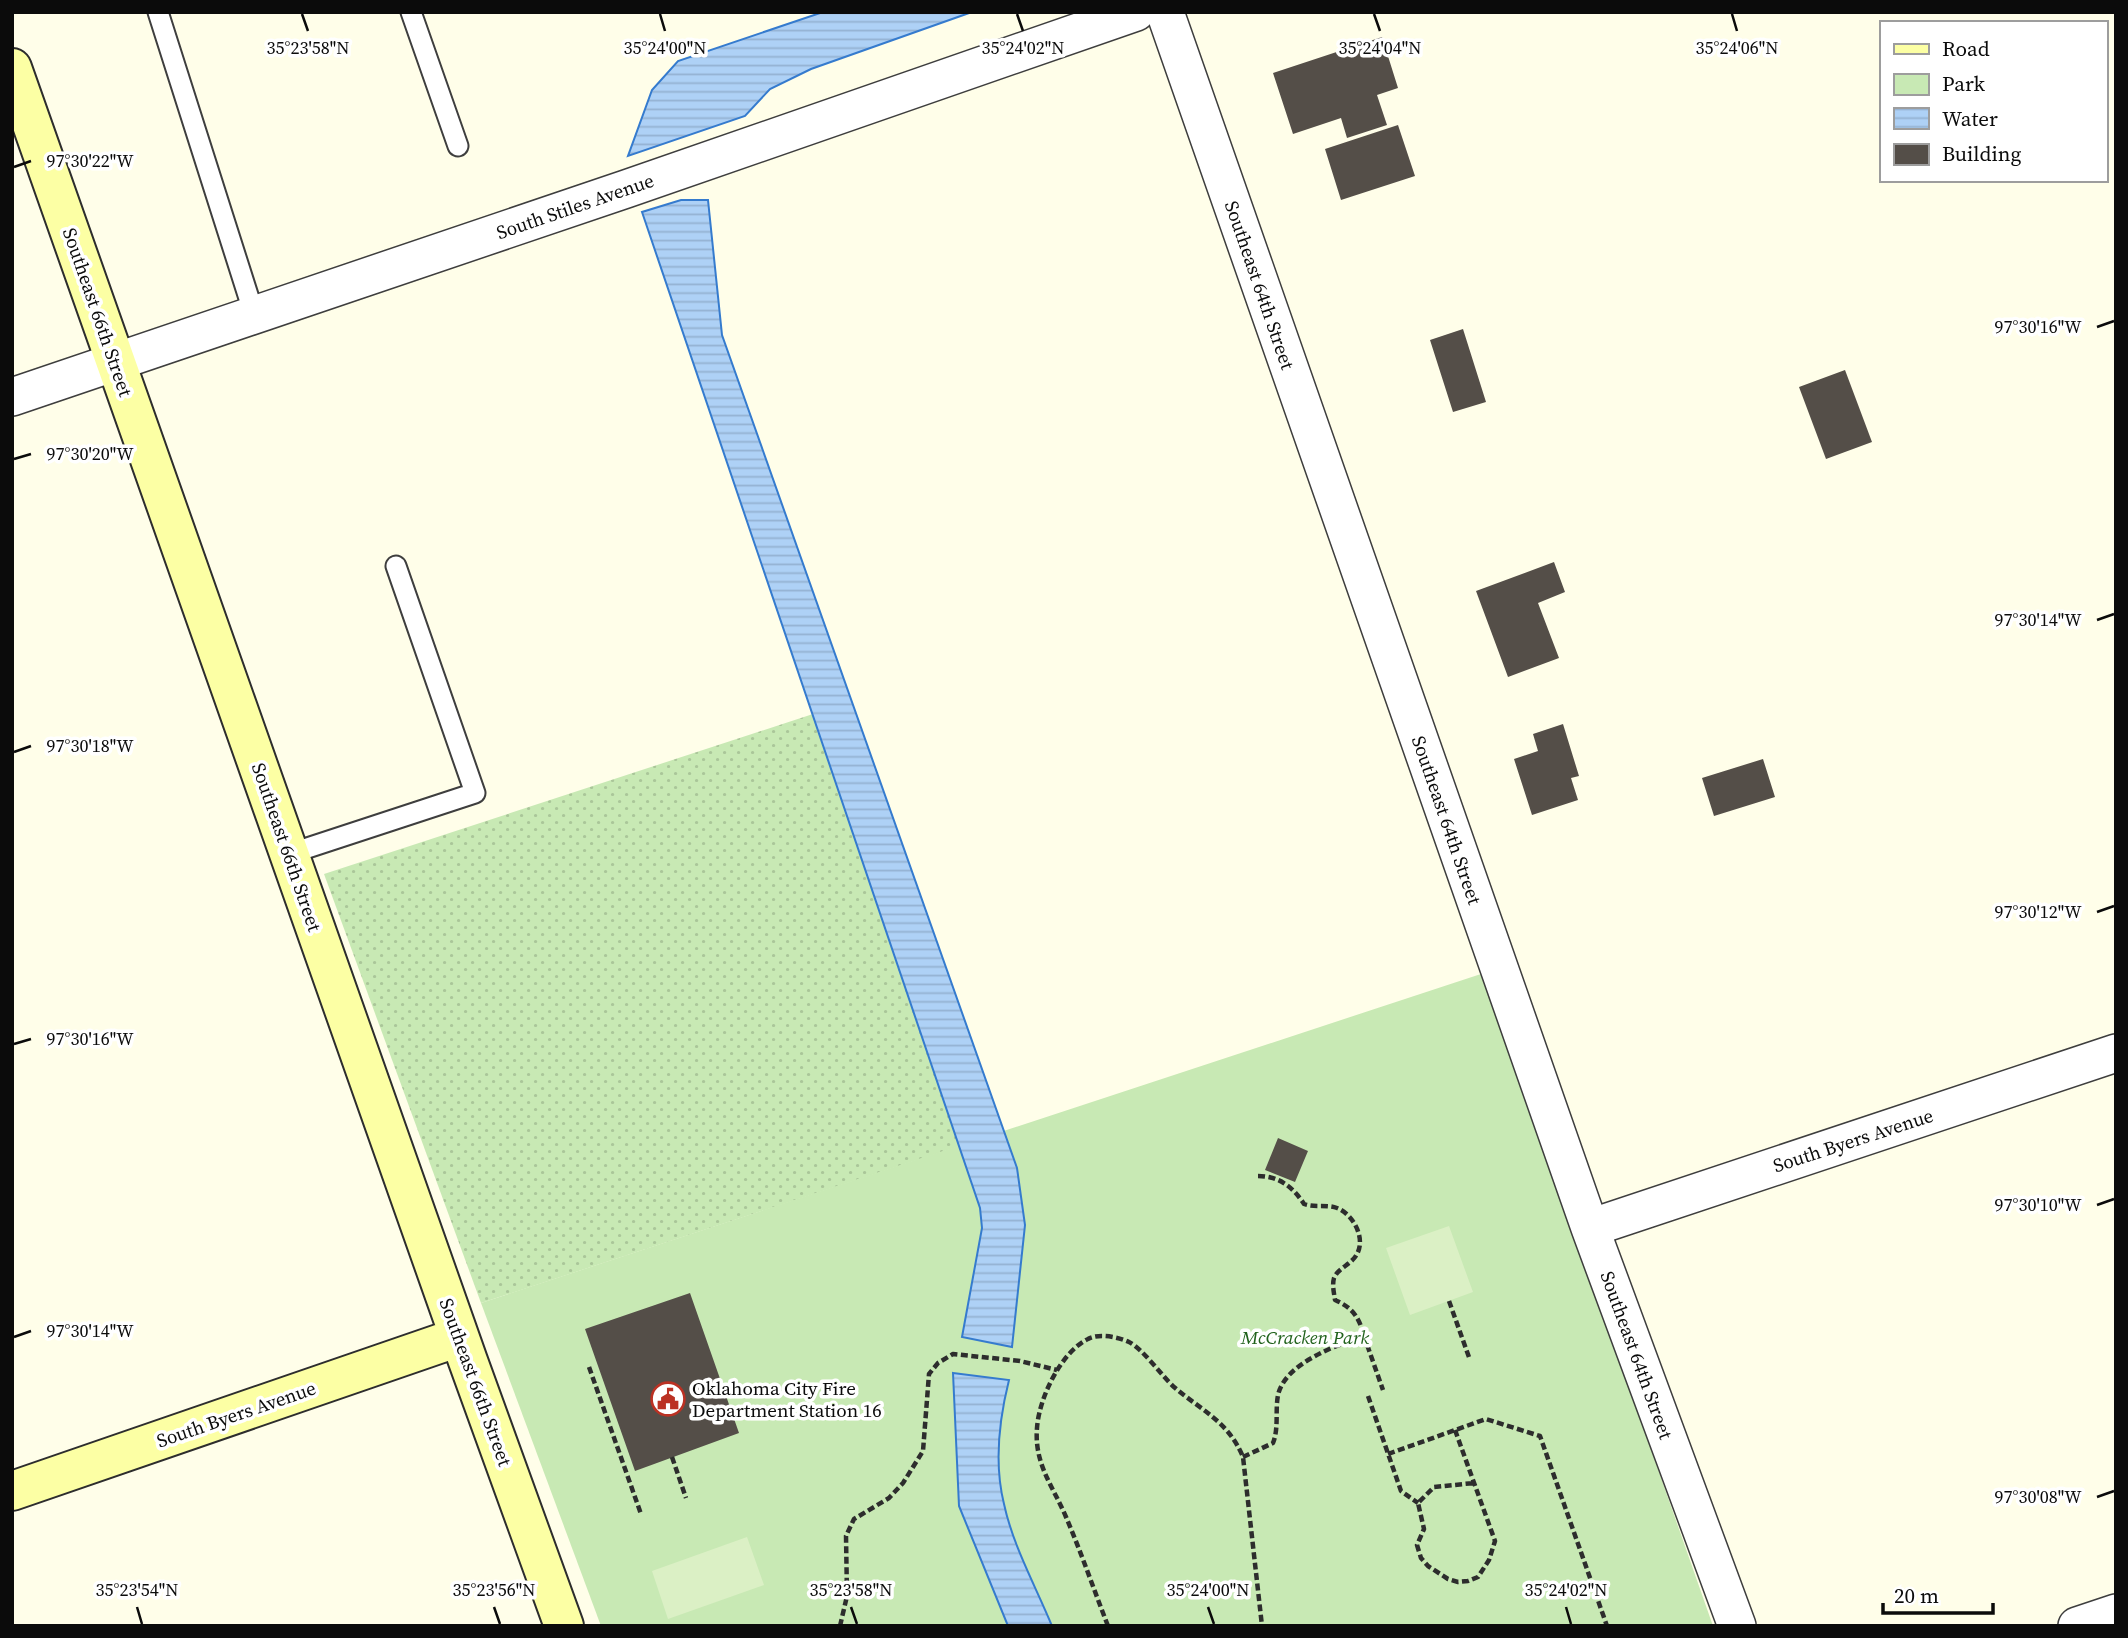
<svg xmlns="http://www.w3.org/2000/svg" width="2128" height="1638" font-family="'Source Serif 4',serif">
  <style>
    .grass { fill: url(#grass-dots) }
    .park { fill: #c8e9b4 }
    .pitch { fill: #dbf0c5 }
    .water { fill: url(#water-rules); stroke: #357bce; stroke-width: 2 }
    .building { fill: #544e48 }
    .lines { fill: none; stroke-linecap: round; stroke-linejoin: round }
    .lane-casing { stroke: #3e3e3e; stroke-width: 23 }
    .street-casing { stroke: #3e3e3e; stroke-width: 40 }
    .secondary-casing { stroke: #2d2d2d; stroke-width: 42 }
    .path { stroke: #2d2d2d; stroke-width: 4.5; stroke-dasharray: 7 3.5; stroke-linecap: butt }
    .lane { stroke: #fff; stroke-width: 19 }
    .street { stroke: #fff; stroke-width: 37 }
    .secondary { stroke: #fcffa4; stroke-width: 38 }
    .ticks { fill: none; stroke: #0b0b0b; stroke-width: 2.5 }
    .labels { text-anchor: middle; stroke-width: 7; stroke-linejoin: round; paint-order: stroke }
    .street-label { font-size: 19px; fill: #0b0b0b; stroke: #fff }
    .park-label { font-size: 19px; font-style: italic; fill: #21621c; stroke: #fff }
    .poi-label { font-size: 19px; fill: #0b0b0b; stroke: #fff; text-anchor: start }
    .ticks-label { font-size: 18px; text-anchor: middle; fill: #0b0b0b; stroke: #fff; stroke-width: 7; stroke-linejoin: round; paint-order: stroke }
  </style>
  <defs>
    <pattern id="grass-dots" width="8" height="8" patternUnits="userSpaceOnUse" patternTransform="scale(1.75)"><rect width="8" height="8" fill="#c8e9b4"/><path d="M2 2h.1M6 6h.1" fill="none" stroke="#aac699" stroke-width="1.8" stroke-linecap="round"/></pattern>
    <pattern id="water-rules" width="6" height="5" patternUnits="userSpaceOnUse" patternTransform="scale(1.75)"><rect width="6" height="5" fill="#aed1f6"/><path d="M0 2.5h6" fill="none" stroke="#94b2d2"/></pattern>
  </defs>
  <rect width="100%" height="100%" fill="#fffee9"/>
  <path class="grass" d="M813,714L960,1146L481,1303L324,874Z"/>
  <path class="park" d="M1484,973L1713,1626H601L481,1303Z"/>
  <path class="pitch" d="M1449,1226L1473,1292L1410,1315L1386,1248Z
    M747,1537L764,1585L668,1619L652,1571Z"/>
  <path class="water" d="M823,12H972L811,69L770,89L745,116L628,156L652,90L678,61Z
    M681,200H708L722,335L1017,1168L1025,1225L1012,1347L962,1337L982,1228L980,1208L642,212Z
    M953,1373L1009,1380C999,1420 994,1464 1004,1504C1013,1546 1036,1587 1052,1626H1008L959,1506Z"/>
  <path class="building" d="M1382,37L1398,88L1377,95L1387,125L1347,138L1341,118L1293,134L1273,73Z
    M1398,125L1415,176L1341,200L1325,149Z
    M1463,329L1486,402L1453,412L1430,340Z
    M1845,370L1872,442L1826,459L1799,387Z
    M1554,562L1565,592L1538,603L1559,658L1508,677L1476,591Z
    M1563,724L1579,776L1571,778L1578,800L1532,815L1514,759L1538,751L1533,734Z
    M1763,759L1775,797L1714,816L1702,778Z
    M1278,1138L1308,1151L1295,1182L1265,1170Z
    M690,1293L739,1433L635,1471L585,1329Z"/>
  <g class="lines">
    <defs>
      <path id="lane" d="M158,12L254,314
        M411,12L458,146
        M289,854L475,793L396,566"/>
      <path id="street" d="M1165,12L1590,1228L1737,1626
        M12,397L626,189L1136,12
        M1590,1228L2116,1053
        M2077,1626L2116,1613"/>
      <path id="secondary" d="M12,68L468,1361L564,1626
        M12,1491L459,1337"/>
    </defs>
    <use href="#lane" class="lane-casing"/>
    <use href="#street" class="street-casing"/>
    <use href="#secondary" class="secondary-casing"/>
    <path class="path" d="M1258,1176C1279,1176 1293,1187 1304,1204C1315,1208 1326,1204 1337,1208C1353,1214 1366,1238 1357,1254C1352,1264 1338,1268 1334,1278C1332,1285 1334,1293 1335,1300C1353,1308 1359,1317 1364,1336
      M1449,1301L1470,1360
      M589,1367L641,1514
      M1368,1396L1401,1491L1418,1503
      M1455,1430L1495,1541L1489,1560L1478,1577L1468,1581L1458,1582L1448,1579L1428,1566L1421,1558L1417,1545L1424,1529L1418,1503L1434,1487L1474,1483
      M1388,1454L1486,1419L1540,1436L1607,1626
      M672,1457L686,1498
      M1243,1457L1273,1443C1279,1428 1275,1411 1278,1395C1285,1363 1337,1345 1364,1336L1383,1390
      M840,1626L847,1596L846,1536L854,1519L889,1498L903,1483L923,1451L929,1374L938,1363L953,1354L1020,1361L1057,1370
      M1108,1626C1094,1590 1081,1552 1066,1517C1053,1486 1034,1464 1037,1428C1039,1398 1061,1352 1088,1339C1099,1333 1118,1337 1129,1342C1142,1348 1162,1376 1174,1387C1202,1411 1228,1421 1243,1457L1262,1626"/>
    <use href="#lane" class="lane"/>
    <use href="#street" class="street"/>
    <use href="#secondary" class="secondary"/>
  </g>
  <path class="ticks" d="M302,14L308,31M660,14L665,31M1017,14L1023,31M1374,14L1380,31M1732,14L1737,31M14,167L31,161M2097,327L2114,321M14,459L31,454M2097,620L2114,614M14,752L31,746M2097,912L2114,906M14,1044L31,1039M2097,1205L2114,1199M14,1337L31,1331M2097,1497L2114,1491M137,1607L142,1624M494,1607L500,1624M851,1607L857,1624M1208,1607L1214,1624M1566,1607L1571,1624"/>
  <defs>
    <symbol id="civic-ring" viewBox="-11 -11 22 22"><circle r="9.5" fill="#fff" stroke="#bb3123" stroke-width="1.5"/><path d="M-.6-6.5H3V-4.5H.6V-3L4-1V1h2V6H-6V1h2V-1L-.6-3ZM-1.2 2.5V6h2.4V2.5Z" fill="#bb3123"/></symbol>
  </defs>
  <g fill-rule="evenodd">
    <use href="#civic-ring" x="649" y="1380" width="38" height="38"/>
  </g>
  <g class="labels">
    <g class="street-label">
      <text transform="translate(575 206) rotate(-19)" y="7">South Stiles Avenue</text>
      <text transform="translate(1260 285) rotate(71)" y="7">Southeast 64th Street</text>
      <text transform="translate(98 312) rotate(71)" y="7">Southeast 66th Street</text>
      <text transform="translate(1447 820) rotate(71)" y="7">Southeast 64th Street</text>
      <text transform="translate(287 847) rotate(71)" y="7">Southeast 66th Street</text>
      <text transform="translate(1853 1140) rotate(-18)" y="7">South Byers Avenue</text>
      <text transform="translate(1637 1355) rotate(70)" y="7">Southeast 64th Street</text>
      <text transform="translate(476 1382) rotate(70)" y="7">Southeast 66th Street</text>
      <text transform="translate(236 1414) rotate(-19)" y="7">South Byers Avenue</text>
    </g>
    <g class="park-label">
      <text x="1305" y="1344">McCracken Park</text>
    </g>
    <g class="poi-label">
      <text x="692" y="1395">Oklahoma City Fire<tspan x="692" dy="22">Department Station 16</tspan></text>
    </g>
  </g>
  <g class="ticks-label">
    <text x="1737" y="54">35°24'06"N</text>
    <text x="308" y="54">35°23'58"N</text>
    <text x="665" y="54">35°24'00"N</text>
    <text x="1023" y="54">35°24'02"N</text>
    <text x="1380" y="54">35°24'04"N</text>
    <text x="90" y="167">97°30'22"W</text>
    <text x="2038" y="333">97°30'16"W</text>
    <text x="90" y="460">97°30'20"W</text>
    <text x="2038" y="626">97°30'14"W</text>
    <text x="90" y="752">97°30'18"W</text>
    <text x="2038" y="918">97°30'12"W</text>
    <text x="90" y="1045">97°30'16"W</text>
    <text x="2038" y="1211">97°30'10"W</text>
    <text x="90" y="1337">97°30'14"W</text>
    <text x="2038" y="1503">97°30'08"W</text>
    <text x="137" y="1596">35°23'54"N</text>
    <text x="494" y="1596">35°23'56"N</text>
    <text x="851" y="1596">35°23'58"N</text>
    <text x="1208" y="1596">35°24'00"N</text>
    <text x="1566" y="1596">35°24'02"N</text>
  </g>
  <rect width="2128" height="1638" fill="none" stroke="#0b0b0b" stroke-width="28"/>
  <rect x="1880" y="21" width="228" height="161" fill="#ffffff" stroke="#9d9d9d" stroke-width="2"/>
  <rect x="1894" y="44" width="35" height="10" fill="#fcffa4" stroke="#9d9d9d" stroke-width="2"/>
  <text x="1942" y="56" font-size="21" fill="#0b0b0b">Road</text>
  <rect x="1894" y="74" width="35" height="21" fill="#c8e9b4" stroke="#9d9d9d" stroke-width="2"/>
  <text x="1942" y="91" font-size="21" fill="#0b0b0b">Park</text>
  <rect x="1894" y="108" width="35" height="21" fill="url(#water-rules)" stroke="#9d9d9d" stroke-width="2"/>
  <text x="1942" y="126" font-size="21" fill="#0b0b0b">Water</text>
  <rect x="1894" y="144" width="35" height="21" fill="#544e48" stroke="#9d9d9d" stroke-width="2"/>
  <text x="1942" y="161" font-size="21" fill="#0b0b0b">Building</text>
  <path d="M1883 1603v10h110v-10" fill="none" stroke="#0b0b0b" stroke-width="3.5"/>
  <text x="1894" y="1603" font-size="21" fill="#0b0b0b" stroke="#ffffff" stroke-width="5" paint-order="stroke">20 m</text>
</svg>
